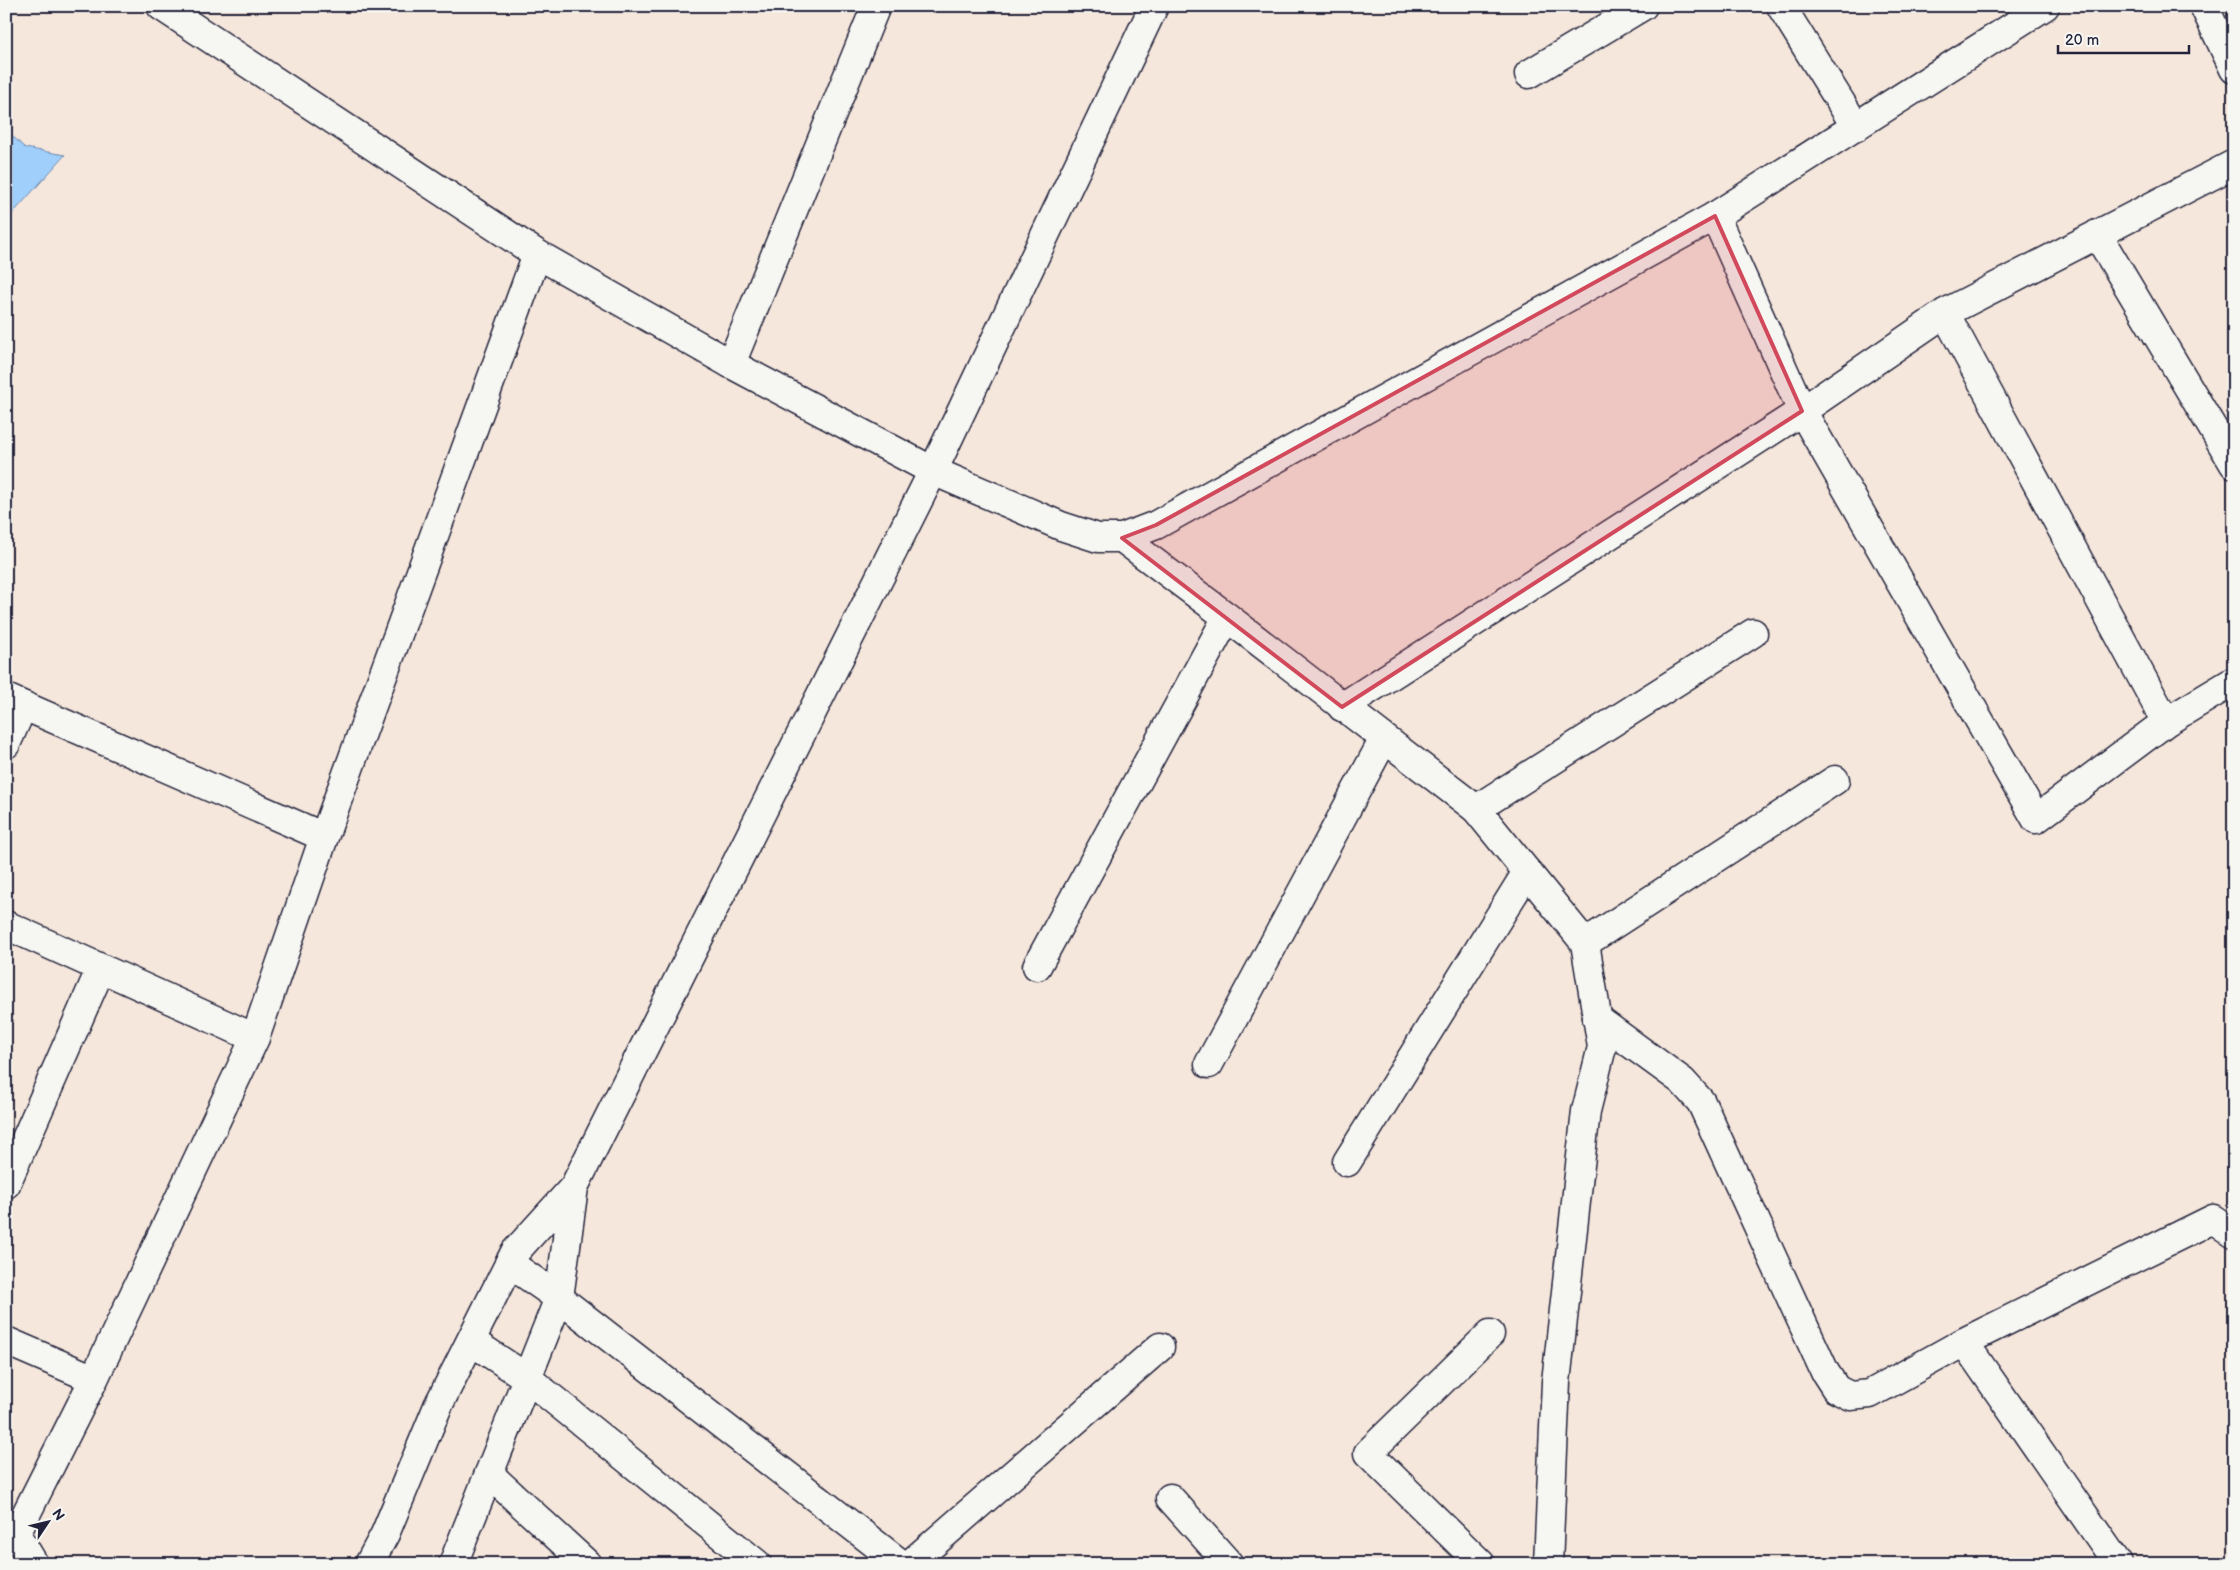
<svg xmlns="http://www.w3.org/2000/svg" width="2240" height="1570" font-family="'Balsamiq Sans',sans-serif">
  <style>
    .water { fill: #a0cffc; stroke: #6e8aaf }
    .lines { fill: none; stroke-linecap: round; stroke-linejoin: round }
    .minor-casing { stroke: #22223b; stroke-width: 31 }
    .tertiary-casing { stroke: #22223b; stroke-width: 31 }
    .secondary-casing { stroke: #22223b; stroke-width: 31 }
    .minor { stroke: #f6f6f2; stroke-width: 28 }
    .tertiary { stroke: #f6f6f2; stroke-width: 28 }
    .secondary { stroke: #f6f6f2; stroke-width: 28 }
    .marked { fill: #d1495b; fill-opacity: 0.2; stroke: #d1495b; stroke-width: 4; stroke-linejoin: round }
  </style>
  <rect width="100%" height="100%" fill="#f6e7dc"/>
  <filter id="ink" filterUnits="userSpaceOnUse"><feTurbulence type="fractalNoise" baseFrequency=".02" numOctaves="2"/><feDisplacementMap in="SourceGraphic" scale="10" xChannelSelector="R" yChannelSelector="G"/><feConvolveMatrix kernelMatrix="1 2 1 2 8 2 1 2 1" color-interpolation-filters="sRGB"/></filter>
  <g filter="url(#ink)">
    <path class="water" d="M6,130L25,148L65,155L6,221Z"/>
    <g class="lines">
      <defs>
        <path id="minor" d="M1781,6L1856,127
          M2204,6L2234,69
          M1529,74L1643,6
          M1715,216L1802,411L2036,819L2166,722L2234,681
          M2097,234L2234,464
          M1945,313L2166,722
          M731,364L876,6
          M6,698L324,837L537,254
          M1342,707L1802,411L1945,313L2234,164
          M6,744L23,706
          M1476,809L1753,633
          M6,925L255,1038
          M1585,943L1835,780
          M1037,966L1227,617
          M1597,1019L1682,1081L1701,1102L1825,1372L1836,1389L1850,1396L1870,1394L1964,1342L2213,1219L2234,1234
          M1209,1064L1384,739
          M1347,1162L1527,872
          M6,1184L101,968
          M6,1341L94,1379L16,1534
          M1964,1342L2118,1564
          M94,1379L255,1038L324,837
          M489,1474L587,1564
          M1170,1498L1229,1564
          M6,1530L16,1534L34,1564
          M910,1564L1160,1347
          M1481,1564L1368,1453L1490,1334"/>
        <path id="tertiary" d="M161,6L537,254L731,364L933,471L1061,526L1098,538H1122L1156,525L1715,216L2045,6
          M1122,538L1227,617L1476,809L1585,943L1602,1047L1586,1111L1556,1382L1548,1564
          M509,1263L559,1298L901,1564
          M471,1341L527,1378L757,1564"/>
        <path id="secondary" d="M369,1564L385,1534L438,1406L515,1252L574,1187L933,471L1154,6
          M453,1564L559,1298L574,1187"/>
      </defs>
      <use href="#minor" class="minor-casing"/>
      <use href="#tertiary" class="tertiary-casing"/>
      <use href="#secondary" class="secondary-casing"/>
      <use href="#minor" class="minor"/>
      <use href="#tertiary" class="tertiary"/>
      <use href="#secondary" class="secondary"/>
    </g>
  </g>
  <path class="marked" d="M1715,216L1802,411L1342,707L1122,538L1156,525Z"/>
  <rect width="2240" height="1570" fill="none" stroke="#f6f6f2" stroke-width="25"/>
  <rect x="12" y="12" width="2215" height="1545" fill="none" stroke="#22223b" stroke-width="2" filter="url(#ink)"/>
  <g transform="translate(48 1522) rotate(55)" stroke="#f6f6f2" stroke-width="4" paint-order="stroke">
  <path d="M0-4L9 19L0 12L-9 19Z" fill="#22223b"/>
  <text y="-8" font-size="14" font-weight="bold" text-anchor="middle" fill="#22223b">N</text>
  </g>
  <path d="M2058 45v8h131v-8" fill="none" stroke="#22223b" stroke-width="2.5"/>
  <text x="2065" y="45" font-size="15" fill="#22223b" stroke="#f6f6f2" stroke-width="4" paint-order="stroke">20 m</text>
</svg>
